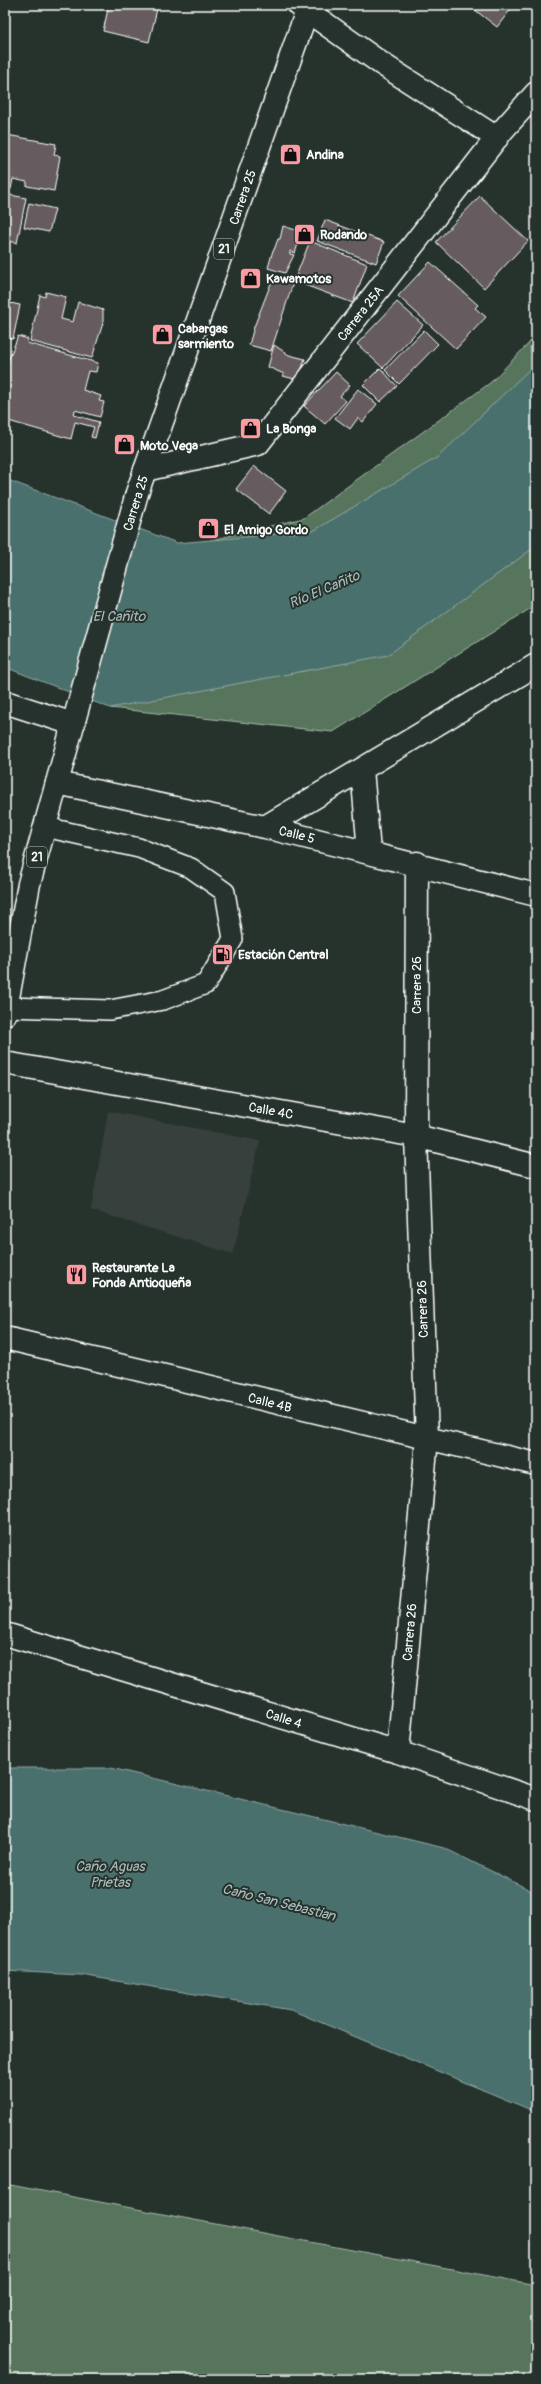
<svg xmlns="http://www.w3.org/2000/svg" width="541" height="2384" font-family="Pangolin,sans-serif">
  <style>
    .built { fill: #393f3c }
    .green { fill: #56745c; stroke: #aabaae }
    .water { fill: #4a6f6d; stroke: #92a9a7 }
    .building { fill: #665b5e; stroke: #fff }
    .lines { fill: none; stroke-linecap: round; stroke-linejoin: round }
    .service-casing { stroke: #fff; stroke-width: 22 }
    .minor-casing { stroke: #fff; stroke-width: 25 }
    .primary-casing { stroke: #fff; stroke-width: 25 }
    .service { stroke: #26332d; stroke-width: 19 }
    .minor { stroke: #26332d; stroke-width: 22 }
    .primary { stroke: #26332d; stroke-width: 22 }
    .labels { text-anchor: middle; stroke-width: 4; stroke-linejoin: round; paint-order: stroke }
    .shield { fill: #26332d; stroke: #bec2c0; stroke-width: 1 }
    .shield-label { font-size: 12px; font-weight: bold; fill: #fff }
    .poi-label { font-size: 13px; font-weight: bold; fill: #fff; stroke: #26332d; text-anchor: start }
    .street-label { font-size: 13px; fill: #fff; stroke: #26332d }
    .water-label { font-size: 14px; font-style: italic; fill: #aebebd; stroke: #26332d }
  </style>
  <rect width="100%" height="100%" fill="#26332d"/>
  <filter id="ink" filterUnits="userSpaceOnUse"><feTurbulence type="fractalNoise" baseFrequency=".025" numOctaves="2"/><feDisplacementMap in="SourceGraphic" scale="8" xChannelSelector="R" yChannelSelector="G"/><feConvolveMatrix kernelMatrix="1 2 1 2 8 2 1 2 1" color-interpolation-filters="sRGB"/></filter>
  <g filter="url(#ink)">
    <path class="built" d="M108,1111L260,1141L233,1254L91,1210Z"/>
    <path class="green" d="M536,336V605L333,732L110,708L161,552L304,518L490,383Z
      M5,2184L536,2285V2379H5Z"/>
    <path class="water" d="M536,363V546L388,655L110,708L5,667V479L177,543L313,531L438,457Z
      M5,1768H111L444,1848L536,1893V2112L291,2010L81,1975L5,1971Z"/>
    <path class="building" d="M109,5H158L149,42L103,31Z
      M479,5H514L497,27L475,10Z
      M5,69L11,70L9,87L5,86Z
      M7,135L56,144L54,155L60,156L54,191L27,186V182L13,179L11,189L5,188Z
      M5,194L26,198L17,243L5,240Z
      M480,196L528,241L484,288L436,242Z
      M29,203L55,209L49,232L24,227Z
      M325,220L384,242L376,263L317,241Z
      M283,226L302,232L295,253L290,251V254L294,255L285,273L268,268L273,250H274L278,239H280Z
      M310,241L367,264L353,303L294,281Z
      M430,262L478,305L475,308L486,317L456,349L398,296Z
      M273,278L293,283L271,351L249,345L254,327Z
      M46,292L66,297L61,319L73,322L78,302L103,310V323L92,358L30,341L40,295L45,297Z
      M5,302L20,305L13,339L5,337Z
      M397,302L423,325L383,368L357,344Z
      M424,330L438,344L399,384L385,370Z
      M18,336L28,339L27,343L98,363L96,372L88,371L83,390L101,396L99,401L104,402L100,417L75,410L74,415L99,422L95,438L91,437L94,427L75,422L71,439L5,420V369Z
      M274,345L289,355L305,359L298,380L283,376L284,374L268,367Z
      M380,368L397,386L380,402L363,385Z
      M336,372L350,385L340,396L346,401L325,424L304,406Z
      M358,389L377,404L363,422L358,418L350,429L335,418Z
      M254,466L286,491L269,514L236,489Z"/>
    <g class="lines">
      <defs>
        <path id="service" d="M6,1007L110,1010L163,1000L206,984L233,939L225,892L191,868L139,848L45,827"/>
        <path id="minor" d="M299,5L382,64L497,138
          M145,470L258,444L502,131L536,93
          M5,702L73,724
          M362,769L369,852
          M57,783L265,827L536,895
          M265,827L536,665
          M5,1063L416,1136L536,1166
          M5,1338L536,1464
          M5,1634L398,1752L536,1799
          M398,1752L427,1439L416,1136L417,863"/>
        <path id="primary" d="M5,1014L29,884L137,493L309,5"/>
      </defs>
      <use href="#service" class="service-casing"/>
      <use href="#minor" class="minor-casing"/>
      <use href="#primary" class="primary-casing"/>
      <use href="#service" class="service"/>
      <use href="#minor" class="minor"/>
      <use href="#primary" class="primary"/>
    </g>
  </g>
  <defs>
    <symbol id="shop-square" viewBox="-11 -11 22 22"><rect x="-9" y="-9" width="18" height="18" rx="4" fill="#ff9aa2" stroke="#26332d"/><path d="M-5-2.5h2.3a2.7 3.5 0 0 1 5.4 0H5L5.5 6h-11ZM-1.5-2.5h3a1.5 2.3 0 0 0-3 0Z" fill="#111"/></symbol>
    <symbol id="fuel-square" viewBox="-11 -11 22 22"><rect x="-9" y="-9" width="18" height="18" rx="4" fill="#ff9aa2" stroke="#26332d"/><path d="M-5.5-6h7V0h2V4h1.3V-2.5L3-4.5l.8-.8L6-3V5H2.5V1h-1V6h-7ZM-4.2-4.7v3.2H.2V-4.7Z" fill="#111"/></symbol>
    <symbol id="restaurant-square" viewBox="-11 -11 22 22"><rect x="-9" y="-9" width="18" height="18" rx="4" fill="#ff9aa2" stroke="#26332d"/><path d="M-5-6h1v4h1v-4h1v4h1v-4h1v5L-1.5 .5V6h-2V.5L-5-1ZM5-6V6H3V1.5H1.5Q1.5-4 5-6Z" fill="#111"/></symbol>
  </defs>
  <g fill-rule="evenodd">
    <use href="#shop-square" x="278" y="142" width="25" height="25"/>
    <use href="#shop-square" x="292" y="222" width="25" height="25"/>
    <use href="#shop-square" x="238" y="266" width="25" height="25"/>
    <use href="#shop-square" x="150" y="322" width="25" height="25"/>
    <use href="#shop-square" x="238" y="416" width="25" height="25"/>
    <use href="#shop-square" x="112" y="432" width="25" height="25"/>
    <use href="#shop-square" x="196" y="516" width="25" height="25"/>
    <use href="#fuel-square" x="210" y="942" width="25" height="25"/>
    <use href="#restaurant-square" x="64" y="1262" width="25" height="25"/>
  </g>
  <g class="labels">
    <g class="shield">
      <rect x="214" y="239" width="20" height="20" rx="3"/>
      <rect x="27" y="847" width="20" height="20" rx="3"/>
    </g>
    <g class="shield-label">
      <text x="224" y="253">21</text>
      <text x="37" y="861">21</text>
    </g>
    <g class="poi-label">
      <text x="306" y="159">Andina</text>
      <text x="320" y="239">Rodando</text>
      <text x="266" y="283">Kawamotos</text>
      <text x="178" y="333">Cabargas<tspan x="178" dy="15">sarmiento</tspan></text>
      <text x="266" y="433">La Bonga</text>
      <text x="140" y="450">Moto Vega</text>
      <text x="224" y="534">El Amigo Gordo</text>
      <text x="238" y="959">Estación Central</text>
      <text x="92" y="1272">Restaurante La<tspan x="92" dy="15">Fonda Antioqueña</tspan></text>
    </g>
    <g class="street-label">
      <text transform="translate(242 197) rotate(-71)" y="5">Carrera 25</text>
      <text transform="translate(360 313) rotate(-52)" y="5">Carrera 25A</text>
      <text transform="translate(135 503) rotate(-73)" y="5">Carrera 25</text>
      <text transform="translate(297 834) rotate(14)" y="5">Calle 5</text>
      <text transform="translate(416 985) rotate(-90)" y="5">Carrera 26</text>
      <text transform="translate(271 1110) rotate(10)" y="5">Calle 4C</text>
      <text transform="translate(422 1309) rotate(-92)" y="5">Carrera 26</text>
      <text transform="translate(270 1402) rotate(14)" y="5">Calle 4B</text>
      <text transform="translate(409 1632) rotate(-85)" y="5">Carrera 26</text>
      <text transform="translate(284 1718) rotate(17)" y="5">Calle 4</text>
    </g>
    <g class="water-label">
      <text transform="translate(324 589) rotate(-23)" y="5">Río El Cañito</text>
      <text x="119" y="621">El Cañito</text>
      <text x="110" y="1871">Caño Aguas<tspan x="110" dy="16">Prietas</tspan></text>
      <text transform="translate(279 1902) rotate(14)" y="5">Caño San Sebastian</text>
    </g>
  </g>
  <rect width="541" height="2384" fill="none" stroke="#26332d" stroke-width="20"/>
  <rect x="10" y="10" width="521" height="2364" fill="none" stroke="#fff" stroke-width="1.5" filter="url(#ink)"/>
</svg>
